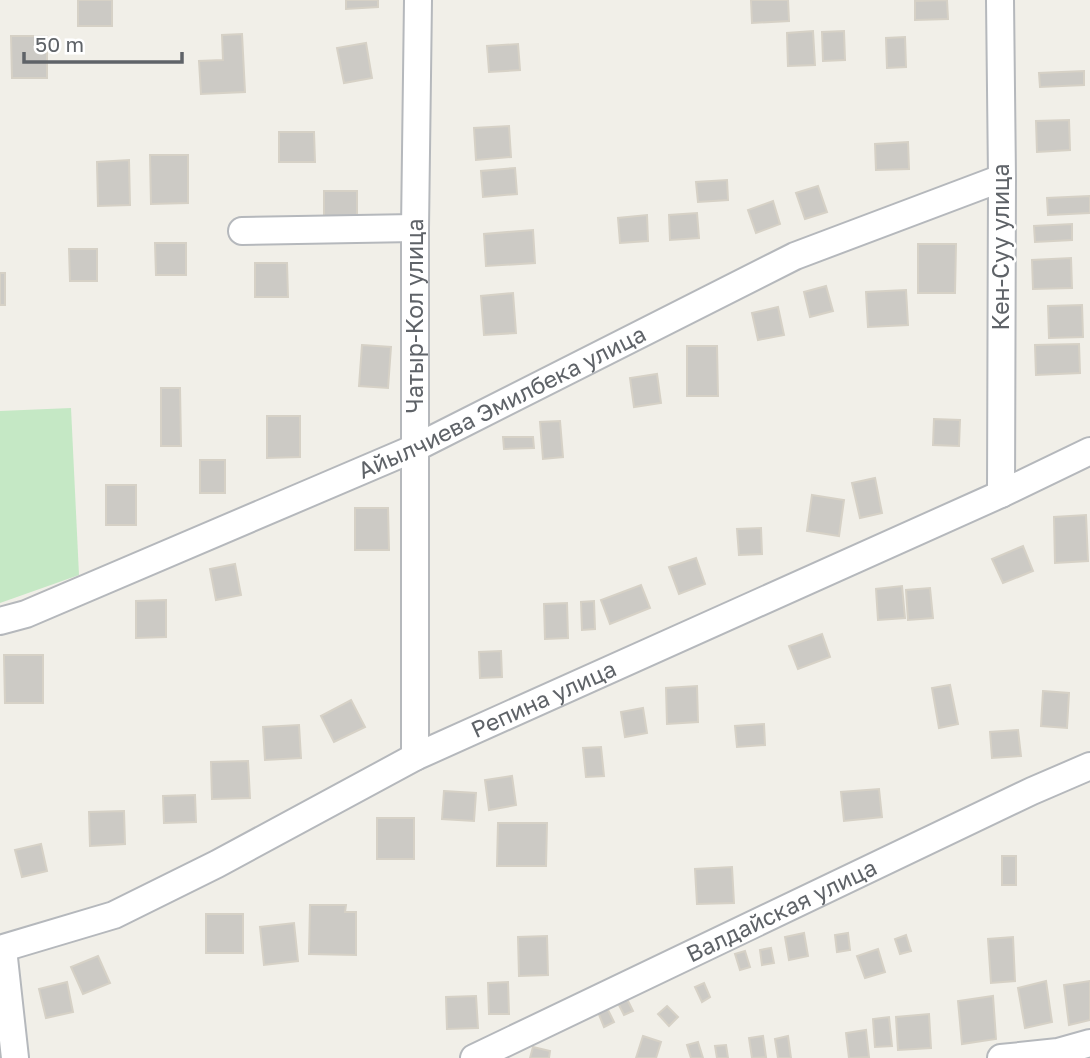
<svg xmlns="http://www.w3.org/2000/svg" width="1090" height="1058" font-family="'Golos Text',sans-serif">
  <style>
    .green { fill: #c5e8c5 }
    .building { fill: #cccac5; stroke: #d6d1c6; stroke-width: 2 }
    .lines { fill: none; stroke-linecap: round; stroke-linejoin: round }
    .minor-casing { stroke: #b5b8bc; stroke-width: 30 }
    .minor { stroke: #fff; stroke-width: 26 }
    .labels { text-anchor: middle; stroke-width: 5; stroke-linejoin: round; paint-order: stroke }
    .street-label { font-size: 23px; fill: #5f6368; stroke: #fff }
  </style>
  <rect width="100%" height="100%" fill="#f1efe8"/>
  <path class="green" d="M71,408L79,575L0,603V411Z"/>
  <path class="building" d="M78,0H112V26H78Z
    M346,0H378V7L346,9Z
    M751,0H788L789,21L752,23Z
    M947,0L948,19L915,20V1Z
    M813,31L815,65L788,66L787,33Z
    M844,31L845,60L823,61L822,32Z
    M242,34L245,92L201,94L199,61L223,60L222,35Z
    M11,36H47V78H12Z
    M905,37L906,67L887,68L886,38Z
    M366,43L372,78L344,83L337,48Z
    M518,44L520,70L489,72L487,46Z
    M1084,71V85L1040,87L1039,73Z
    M1069,120L1070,150L1037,152L1036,121Z
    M509,126L511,157L476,160L474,128Z
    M279,132H314L315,162H279Z
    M908,142L909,169L876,170L875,144Z
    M150,155H188V203L151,204Z
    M129,160L130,205L98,206L97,162Z
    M515,168L517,194L483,197L481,171Z
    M727,180L728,200L698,202L696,182Z
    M818,186L827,212L805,219L796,193Z
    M324,191H357V220H324Z
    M1090,196V213L1048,215L1047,198Z
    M773,201L780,224L756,233L748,210Z
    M697,213L699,238L670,240L669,215Z
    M647,215L648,241L620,243L618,218Z
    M1072,224V240L1035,242L1034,226Z
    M533,230L535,263L486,266L484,234Z
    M155,243H186V275H156Z
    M918,244H956L955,293H918Z
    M69,249H97V281H70Z
    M1071,258L1072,288L1033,289L1032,260Z
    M255,263H287L288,297H255Z
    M0,273H5V305H0Z
    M826,286L833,311L810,317L804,292Z
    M906,290L908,325L868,327L866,292Z
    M513,293L516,333L484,335L481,296Z
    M1082,305L1083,337L1049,338L1048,306Z
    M778,307L784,335L758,340L752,313Z
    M1079,344L1080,373L1036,375L1035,345Z
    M362,345L391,347L388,388L359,386Z
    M687,346H717L718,396H687Z
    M657,374L661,403L634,407L630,378Z
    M161,388H180L181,446H161Z
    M267,416H300V457L267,458Z
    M934,419L960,420L959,446L933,445Z
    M560,421L563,457L543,459L540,422Z
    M503,437H533L534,448L504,449Z
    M200,460H225V493H200Z
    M875,478L882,513L860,518L852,483Z
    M106,485H136V525H106Z
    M812,495L844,500L839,536L807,531Z
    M355,508H388L389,550H355Z
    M1086,515L1088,561L1055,563L1054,517Z
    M761,528L762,554L739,555L737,529Z
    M1023,546L1033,571L1003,583L992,559Z
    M696,558L705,584L679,594L669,567Z
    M235,564L241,595L216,600L210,569Z
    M641,585L650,608L610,624L601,600Z
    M902,586L905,618L878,620L876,589Z
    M930,588L933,618L908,620L906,590Z
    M166,600V637L136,638V601Z
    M594,601L595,629L582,630L581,602Z
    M567,603L568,638L545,639L544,604Z
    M822,634L830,657L798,669L789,646Z
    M501,651L502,677L480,678L479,652Z
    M4,655H43V703H5Z
    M950,685L958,724L939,728L932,688Z
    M697,686L698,722L667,724L666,688Z
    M1043,691L1069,693L1067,728L1041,726Z
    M351,700L365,727L334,742L321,716Z
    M643,708L647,733L625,737L621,712Z
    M764,724L765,745L737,747L735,726Z
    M299,725L301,758L265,760L263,727Z
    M1018,730L1021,756L992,758L990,732Z
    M601,747L604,776L586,777L583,748Z
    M248,761L250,798L212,799L211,762Z
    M512,776L516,805L489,810L485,780Z
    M879,789L882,817L844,821L841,792Z
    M444,791L476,793L474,821L442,819Z
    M195,795L196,822L164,823L163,796Z
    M124,811L125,844L90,846L89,812Z
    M377,818H414V859H377Z
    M498,823H547L546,866H497Z
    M41,844L47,871L22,877L15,850Z
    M1002,856H1016V885H1002Z
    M732,867L734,903L697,904L695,869Z
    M310,905H346L345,912H356V955L309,954Z
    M206,914H243V953H206Z
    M294,923L298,961L264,965L260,927Z
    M804,933L808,956L789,960L785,937Z
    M848,933L850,950L837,952L835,935Z
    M906,935L911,951L900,954L895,939Z
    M547,936L548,975L519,976L518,937Z
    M1013,937L1015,981L991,983L988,939Z
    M771,948L774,963L762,965L760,950Z
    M878,949L885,972L865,978L857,956Z
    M745,951L750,967L740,970L735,954Z
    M98,956L110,983L83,994L71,967Z
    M1046,981L1052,1022L1025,1028L1018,988Z
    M1090,981V1020L1069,1025L1064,985Z
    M67,982L73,1012L46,1018L39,989Z
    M508,982L509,1014H489L488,983Z
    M704,983L710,997L702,1002L695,987Z
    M476,996L478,1028L447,1029L446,997Z
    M993,996L996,1039L962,1044L958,1001Z
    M627,999L633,1011L624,1015L618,1003Z
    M667,1006L678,1017L669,1026L658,1014Z
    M607,1008L614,1022L604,1027L598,1012Z
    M929,1014L931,1048L898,1050L896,1017Z
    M889,1017L892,1046L875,1047L873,1019Z
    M866,1030L869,1057L849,1058L846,1033Z
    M643,1036L661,1042L656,1058H636Z
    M763,1036L766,1057L752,1058L749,1038Z
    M788,1036L791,1058H778L775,1039Z
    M698,1042L703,1058H691L687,1045Z
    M726,1045L728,1058H717L715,1046Z
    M533,1047L550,1051L549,1058H530Z"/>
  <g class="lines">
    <defs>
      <g id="minor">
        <path d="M1000,0L1002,178L1001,494"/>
        <path d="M242,231L415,228"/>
        <path id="s1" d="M0,621L26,614L415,448L795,256L1002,178"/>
        <path id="s2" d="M415,757V228L418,0"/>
        <path id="s3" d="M0,949L114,915L217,864L415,757L1001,494L1090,451"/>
        <path d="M3,949L15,1058"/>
        <path id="s4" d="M474,1058L1032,791L1090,766"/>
        <path d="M1001,1058L1058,1052L1090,1043"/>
      </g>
    </defs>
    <use href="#minor" class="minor-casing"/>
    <use href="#minor" class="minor"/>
  </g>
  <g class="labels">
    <g class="street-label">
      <text transform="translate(1001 247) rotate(-90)" y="8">Кен-Суу улица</text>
      <text dy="8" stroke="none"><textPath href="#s2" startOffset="441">Чатыр-Кол улица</textPath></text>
      <text dy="8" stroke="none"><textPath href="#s1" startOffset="548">Айылчиева Эмилбека улица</textPath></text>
      <text dy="8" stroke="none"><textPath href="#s3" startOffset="600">Репина улица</textPath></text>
      <text dy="8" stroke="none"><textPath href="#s4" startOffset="341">Валдайская улица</textPath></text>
    </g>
  </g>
  <path d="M24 52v10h158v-10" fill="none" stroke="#5f6368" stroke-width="3.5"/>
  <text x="35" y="52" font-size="21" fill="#5f6368" stroke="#ffffff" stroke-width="5" paint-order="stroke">50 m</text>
</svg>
